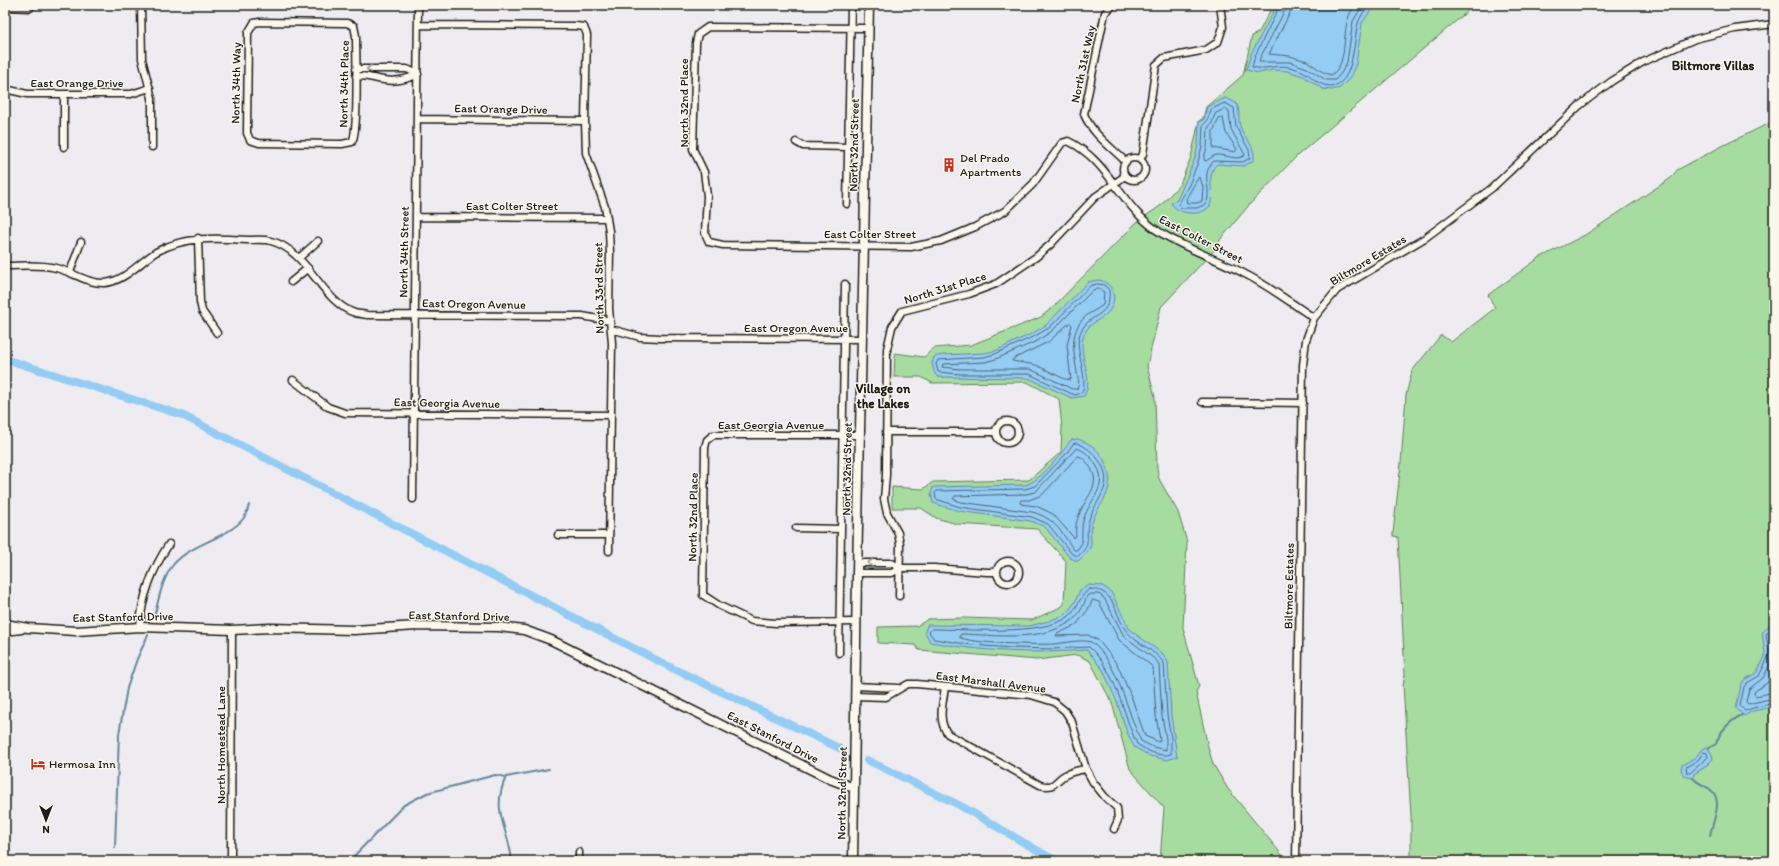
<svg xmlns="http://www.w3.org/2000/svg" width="1779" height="866" font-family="Itim,sans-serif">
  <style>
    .green { fill: #a7dca0; stroke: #627c5e }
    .water { fill: #95ccf4; stroke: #65869e }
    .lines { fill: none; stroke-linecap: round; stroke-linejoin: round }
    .shore { stroke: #4c6272; stroke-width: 1 }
    .stream { stroke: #65869e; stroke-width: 2 }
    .canal { stroke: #95ccf4; stroke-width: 8 }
    .street-casing { stroke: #1c1c1c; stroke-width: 9 }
    .secondary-casing { stroke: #1c1c1c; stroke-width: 11 }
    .street { stroke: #fbf7ec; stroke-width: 6 }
    .secondary { stroke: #fbf7ec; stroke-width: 8 }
    .oneway { stroke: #97948e }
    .labels { text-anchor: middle; stroke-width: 3; stroke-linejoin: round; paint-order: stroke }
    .street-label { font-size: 12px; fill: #1c1c1c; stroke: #fbf7ec }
    .poi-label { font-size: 12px; fill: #1c1c1c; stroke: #fbf7ec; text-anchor: start }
    .neighbourhood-label { font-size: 13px; font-weight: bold; fill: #1c1c1c; stroke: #fbf7ec }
  </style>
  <rect width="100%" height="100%" fill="#eeecf0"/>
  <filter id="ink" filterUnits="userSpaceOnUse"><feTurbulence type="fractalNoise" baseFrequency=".025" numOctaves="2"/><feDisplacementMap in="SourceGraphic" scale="8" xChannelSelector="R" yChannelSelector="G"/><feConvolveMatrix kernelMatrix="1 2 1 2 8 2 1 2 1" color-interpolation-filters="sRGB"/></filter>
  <g filter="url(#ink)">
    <path class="green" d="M1273,5H1475L1298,155L1250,204L1220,240L1218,246L1161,307L1147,366L1155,397L1157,468L1159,479L1178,512L1187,542L1183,628L1199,686L1196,692L1208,747L1213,764L1228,789L1287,861H1160L1164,808L1130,769L1112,703L1090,661L1077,655L1037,660L919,650L915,645L878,643V627L917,626L928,619L963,618L1032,620L1061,607L1064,604L1066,561L1037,529L957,524L936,518L921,508H892V487L923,489L933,482L1029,480L1061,452L1062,427L1059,399L1027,382L932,383L921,377H894L895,353L924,357L934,348L971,345L1019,326L1041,317L1052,308L1137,222L1160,206L1180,184L1191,157L1199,121L1203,118L1206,107L1243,75L1252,36L1259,32Z
      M1774,121V861H1411V815L1403,685L1405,675L1398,537L1393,536V533L1401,463L1406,395L1412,371L1441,335L1451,342L1495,308L1488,295L1539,258L1585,235L1671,178L1677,170L1724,145Z"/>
    <path class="water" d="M1277,5H1375L1362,23L1356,64L1350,78L1340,88L1332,90L1323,89L1303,76L1287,71L1273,70L1259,73L1246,70L1251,54Z
      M1225,98C1230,100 1237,102 1238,107C1240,113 1238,120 1240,126C1244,139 1256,145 1254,160L1244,166L1217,164C1205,176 1215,191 1210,206C1201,217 1178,215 1171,203L1177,200L1194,161L1198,146L1199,122L1204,119L1207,107Z
      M1098,280C1113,282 1118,298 1110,310C1103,321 1087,321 1083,338C1078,357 1095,379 1084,396L1072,398L1028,378L938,377L935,374L933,368L932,363L934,357L942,355L984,353L995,351L1033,333L1046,325L1088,282Z
      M1078,439C1083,441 1088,443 1092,446C1104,454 1113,475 1108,490C1105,501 1096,510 1093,520C1085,541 1101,543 1078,561L1070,558L1045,527L1031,521L959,511L933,503L931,494L933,487L1025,485C1041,481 1062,453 1071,440Z
      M1089,585L1103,586L1111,592L1130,630L1163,654L1168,662L1171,715L1177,757L1167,760L1150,756L1134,747L1127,732L1117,702L1103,670L1087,650C1032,654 985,652 930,642L925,632L927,625L1029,626L1049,621L1066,614L1075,602L1080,590Z
      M1774,622V705L1772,707L1753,711L1744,716L1736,708L1741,685L1744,680L1756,673L1764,659L1765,653L1762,633L1769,625Z
      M1707,747L1712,754L1713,759L1705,767L1694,774L1693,778L1684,776L1681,770L1682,765L1696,757L1701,750Z"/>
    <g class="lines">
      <path class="shore" d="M1280,5L1255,56L1252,67C1263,71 1277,64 1289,67C1294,68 1301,70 1306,73C1312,77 1317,83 1324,85C1355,94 1353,40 1358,23C1360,17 1365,10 1369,5
        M1285,5V10L1260,58L1259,62H1290L1307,68L1326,80H1335L1342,72L1347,62L1353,21L1363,5
        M1291,5L1290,13L1269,54L1290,56L1307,61L1323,72L1331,75C1348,65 1342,36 1348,19C1349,14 1353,9 1355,5
        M1225,103L1234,108L1236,127L1249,150L1250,158L1243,162L1214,161C1199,176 1213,187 1206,204L1197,208H1181L1178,205L1189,185L1198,162L1202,146L1203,125L1207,121L1211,110Z
        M1225,109L1229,111L1231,129L1245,155C1237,162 1226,154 1216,155C1212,156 1209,160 1205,161L1204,159L1207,147L1208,128L1212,123L1215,114Z
        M1223,118L1226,133L1237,149L1235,152L1213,148V131L1219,119Z
        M1200,177L1203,187L1202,201L1197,203H1187L1186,199L1198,178Z
        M1098,284L1104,285L1109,290C1112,320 1085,312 1079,337C1075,353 1090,381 1081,393L1075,395L1070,393L1029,374H960L938,372L936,364L938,360L984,357L995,354L1035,336L1049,328L1090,286Z
        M1099,289L1104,292L1103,305C1099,308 1094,311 1090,313C1067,329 1074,352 1077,373C1078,379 1080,384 1077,389H1072L1030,369H960L942,367L943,364L985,362L996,359L1037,341L1052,331L1093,290Z
        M1070,323L1072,325L1067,345L1071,380L1065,379L1036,365L1012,361L1013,359L1048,342Z
        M1077,443C1094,449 1111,470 1104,489C1100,500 1092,509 1089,520C1084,536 1093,544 1078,556L1072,554L1048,524L1032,517L960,507L936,499L935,493L937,491L1025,489L1035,486L1066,454L1073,444Z
        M1077,448C1085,451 1089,455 1094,462C1110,483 1093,496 1085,515C1081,525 1082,534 1082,543L1077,550H1074C1061,532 1055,518 1032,512L961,502L953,499L955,496L1026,494L1035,492Z
        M1078,456C1083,457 1085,460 1088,464C1104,485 1086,495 1079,515C1076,522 1075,529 1076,536L1074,538L1053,514L1036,506L1021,504L1020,502L1021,500H1029L1042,495Z
        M1090,589C1117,589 1114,617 1128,633C1139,645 1155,650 1164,663L1167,715L1171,738V754C1160,758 1146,750 1137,744C1122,712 1117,672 1089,647L1053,649L1012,648L972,645L934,639L929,632L932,629C965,629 1042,636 1068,617C1078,610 1079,595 1090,589Z
        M1092,594H1099L1104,598L1124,636L1156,660L1159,665L1162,716L1166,739V750L1153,747L1141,741C1127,712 1118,661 1091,642C1080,639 1066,643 1054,644C1038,645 970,644 959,637L961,634C995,635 1040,642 1070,622C1079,616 1084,605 1087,596Z
        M1093,600L1099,602L1119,640L1153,667L1156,716L1160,740L1159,742L1145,736L1131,696L1117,664L1099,641L1088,635L1056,636L1057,634L1076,625L1087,611Z
        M1774,626L1766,634L1769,652L1767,660L1759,676L1747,683L1744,687L1740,706L1745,711L1753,708L1774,703
        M1774,656L1763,678L1749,689L1746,702L1748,704L1774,698
        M1774,671L1767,683L1755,691L1754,694L1756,696L1774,692
        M1704,752L1707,753L1708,757L1690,773H1687L1686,767L1698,760Z"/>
      <path class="stream" d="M154,617C159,599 162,579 173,565C188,545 228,538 243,519C246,515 248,509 249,505
        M1709,748L1716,744C1720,731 1730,721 1742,715
        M506,777C490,812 509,828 512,861
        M1693,778C1698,784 1705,785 1711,790C1724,801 1712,822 1710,836
        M115,847L119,734L127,688L137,659L148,635
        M349,861L404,805L427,793L495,775L506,777L549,769"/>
      <path class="canal" d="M5,359L182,415L672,668L839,748
        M867,760L959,805L1056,861"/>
      <defs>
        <path id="street" d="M141,5L142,59L152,98V147
          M1113,5L1105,13L1084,114C1092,134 1111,147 1126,162
          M5,7L30,8
          M259,22L347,23L354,26L356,36C356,54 359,130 352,142L342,144L259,143L250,140L247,133L248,33L254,23Z
          M418,25L576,26L584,27L587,35L585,121L586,153L605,207L609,231L610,253L609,309L612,343L609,551
          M868,28L708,27L698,34L696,43L693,149L704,172L707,196L705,233L709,242L723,245L911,247L941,241L975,227L1005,211L1033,184L1062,143L1068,141C1108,160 1120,204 1155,229C1182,248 1216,258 1245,274C1269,286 1291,303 1314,318
          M356,69H407L418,74
          M356,76C368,75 373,79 384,80C395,82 408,79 418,74
          M5,89L27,94H131L150,88
          M417,119L585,121
          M796,142L803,146L848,147
          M64,147V94
          M1123 169a11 11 0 1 1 22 0a11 11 0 1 1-22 0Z
          M1140,160L1143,154L1156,65L1164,58L1206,50L1218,42L1223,27L1220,5
          M847,204L851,5
          M416,217L607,218
          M198,238L200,302L202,311L217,333
          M299,258L318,241
          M5,266C22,266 40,264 56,268C73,272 88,284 105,283C125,281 140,262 156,252C184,236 216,238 247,240C255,240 264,239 271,241C308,250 322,303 355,313C358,314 363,314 367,315L582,316L610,321
          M70,272L81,242
          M291,282L308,268
          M611,329L640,337L660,338L862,339
          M293,380L328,407L345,413L610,415
          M1202,402L1303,403
          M996 432a11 11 0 1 1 22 0a11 11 0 1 1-22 0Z
          M886,432H996
          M413,499L418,5
          M796,528L841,529
          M558,535H608
          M997 572a11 11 0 1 1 22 0a11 11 0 1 1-22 0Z
          M857,563H892L900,568
          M857,573H892L900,568H934L987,572H997
          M899,596L900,544L898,533L887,513L884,499L886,475L887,349L892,327L902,311L969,294L996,284L1036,257L1051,244L1095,197L1125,176
          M856,622L776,623L752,621L720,606L703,595L705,447L707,440L713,435H860
          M140,627C141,598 153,568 169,544
          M839,653L845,284
          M855,686L898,688
          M945,687C943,703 937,721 948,734L1040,785C1056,789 1054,781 1065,775C1071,772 1079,770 1086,769
          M855,696L886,697L908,684H917L1031,695L1054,702L1065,711L1072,722L1086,769L1093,782L1105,797L1117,808L1118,820L1114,829
          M231,861L232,630
          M579,861V852
          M1296,861L1303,365L1306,340L1314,318L1337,290L1425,238L1492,188L1579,106L1612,81L1643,62L1695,39L1735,29L1774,24"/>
        <path id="secondary" d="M5,624L28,628L76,631L140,627L232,630L270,628L354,630L417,626L499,627L524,630L551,640L830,779L854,788
          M5,631L21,629
          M853,861L857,573L869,5"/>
      </defs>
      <use href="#street" class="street-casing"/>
      <use href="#secondary" class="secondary-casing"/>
      <use href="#street" class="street"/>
      <use href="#secondary" class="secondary"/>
    </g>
    <defs><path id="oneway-chevron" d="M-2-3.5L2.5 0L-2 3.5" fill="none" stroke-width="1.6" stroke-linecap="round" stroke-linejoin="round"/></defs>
    <g class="oneway">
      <use href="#oneway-chevron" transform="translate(369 69) rotate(179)"/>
      <use href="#oneway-chevron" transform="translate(870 563) rotate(-179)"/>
    </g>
  </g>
  <defs>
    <symbol id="building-bare" viewBox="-9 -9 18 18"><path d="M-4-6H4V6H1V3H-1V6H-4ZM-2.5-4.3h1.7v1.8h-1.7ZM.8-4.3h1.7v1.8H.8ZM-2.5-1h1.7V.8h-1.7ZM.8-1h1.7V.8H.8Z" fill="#c8321e" stroke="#fbf7ec" stroke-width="2.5" paint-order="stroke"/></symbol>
    <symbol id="hotel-bare" viewBox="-9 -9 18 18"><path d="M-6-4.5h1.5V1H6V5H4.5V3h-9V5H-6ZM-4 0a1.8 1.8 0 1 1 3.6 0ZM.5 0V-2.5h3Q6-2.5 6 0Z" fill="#c8321e" stroke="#fbf7ec" stroke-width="2.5" paint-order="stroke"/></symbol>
  </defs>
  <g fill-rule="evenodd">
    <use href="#building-bare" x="939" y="155" width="20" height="20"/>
    <use href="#hotel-bare" x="28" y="754" width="20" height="20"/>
  </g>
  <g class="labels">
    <g class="street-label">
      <text transform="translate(1083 64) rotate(-78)" y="4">North 31st Way</text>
      <text x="77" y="87">East Orange Drive</text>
      <text transform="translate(236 83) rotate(-89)" y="4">North 34th Way</text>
      <text transform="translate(344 84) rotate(-89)" y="4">North 34th Place</text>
      <text transform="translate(684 103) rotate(-90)" y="4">North 32nd Place</text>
      <text transform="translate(501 109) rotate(1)" y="4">East Orange Drive</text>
      <text transform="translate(854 145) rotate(-89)" y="4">North 32nd Street</text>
      <text x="512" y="210">East Colter Street</text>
      <text x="870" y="238">East Colter Street</text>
      <text transform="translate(1201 239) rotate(27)" y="4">East Colter Street</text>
      <text transform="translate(404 252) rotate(-89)" y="4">North 34th Street</text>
      <text transform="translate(1368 260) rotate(-31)" y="4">Biltmore Estates</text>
      <text transform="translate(599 288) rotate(-91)" y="4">North 33rd Street</text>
      <text transform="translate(945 288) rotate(-17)" y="4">North 31st Place</text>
      <text transform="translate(474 304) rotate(1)" y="4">East Oregon Avenue</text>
      <text x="796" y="332">East Oregon Avenue</text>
      <text transform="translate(447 403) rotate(1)" y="4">East Georgia Avenue</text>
      <text x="771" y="429">East Georgia Avenue</text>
      <text transform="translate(847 469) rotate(-89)" y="4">North 32nd Street</text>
      <text transform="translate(693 517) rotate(-89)" y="4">North 32nd Place</text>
      <text transform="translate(1289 586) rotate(-89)" y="4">Biltmore Estates</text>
      <text transform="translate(459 616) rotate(1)" y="4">East Stanford Drive</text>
      <text transform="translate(123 617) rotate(-1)" y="4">East Stanford Drive</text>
      <text transform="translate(991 682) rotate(7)" y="4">East Marshall Avenue</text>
      <text transform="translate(773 737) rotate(27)" y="4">East Stanford Drive</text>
      <text transform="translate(221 745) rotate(-90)" y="4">North Homestead Lane</text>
      <text transform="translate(842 793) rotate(-89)" y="4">North 32nd Street</text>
    </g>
    <g class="poi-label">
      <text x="960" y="162">Del Prado<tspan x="960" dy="14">Apartments</tspan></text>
      <text x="49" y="768">Hermosa Inn</text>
    </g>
    <g class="neighbourhood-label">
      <text x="1713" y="70">Biltmore Villas</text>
      <text x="883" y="393">Village on<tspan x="883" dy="15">the Lakes</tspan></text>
    </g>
  </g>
  <rect width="1779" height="866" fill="none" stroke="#fbf7ec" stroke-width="20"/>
  <rect x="10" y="10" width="1759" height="846" fill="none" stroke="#1c1c1c" stroke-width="1.5" filter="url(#ink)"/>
  <g transform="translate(46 820) rotate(180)" stroke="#fbf7ec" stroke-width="3" paint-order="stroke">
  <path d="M0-3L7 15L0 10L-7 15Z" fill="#1c1c1c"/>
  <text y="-6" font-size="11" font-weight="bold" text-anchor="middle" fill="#1c1c1c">N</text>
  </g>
</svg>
